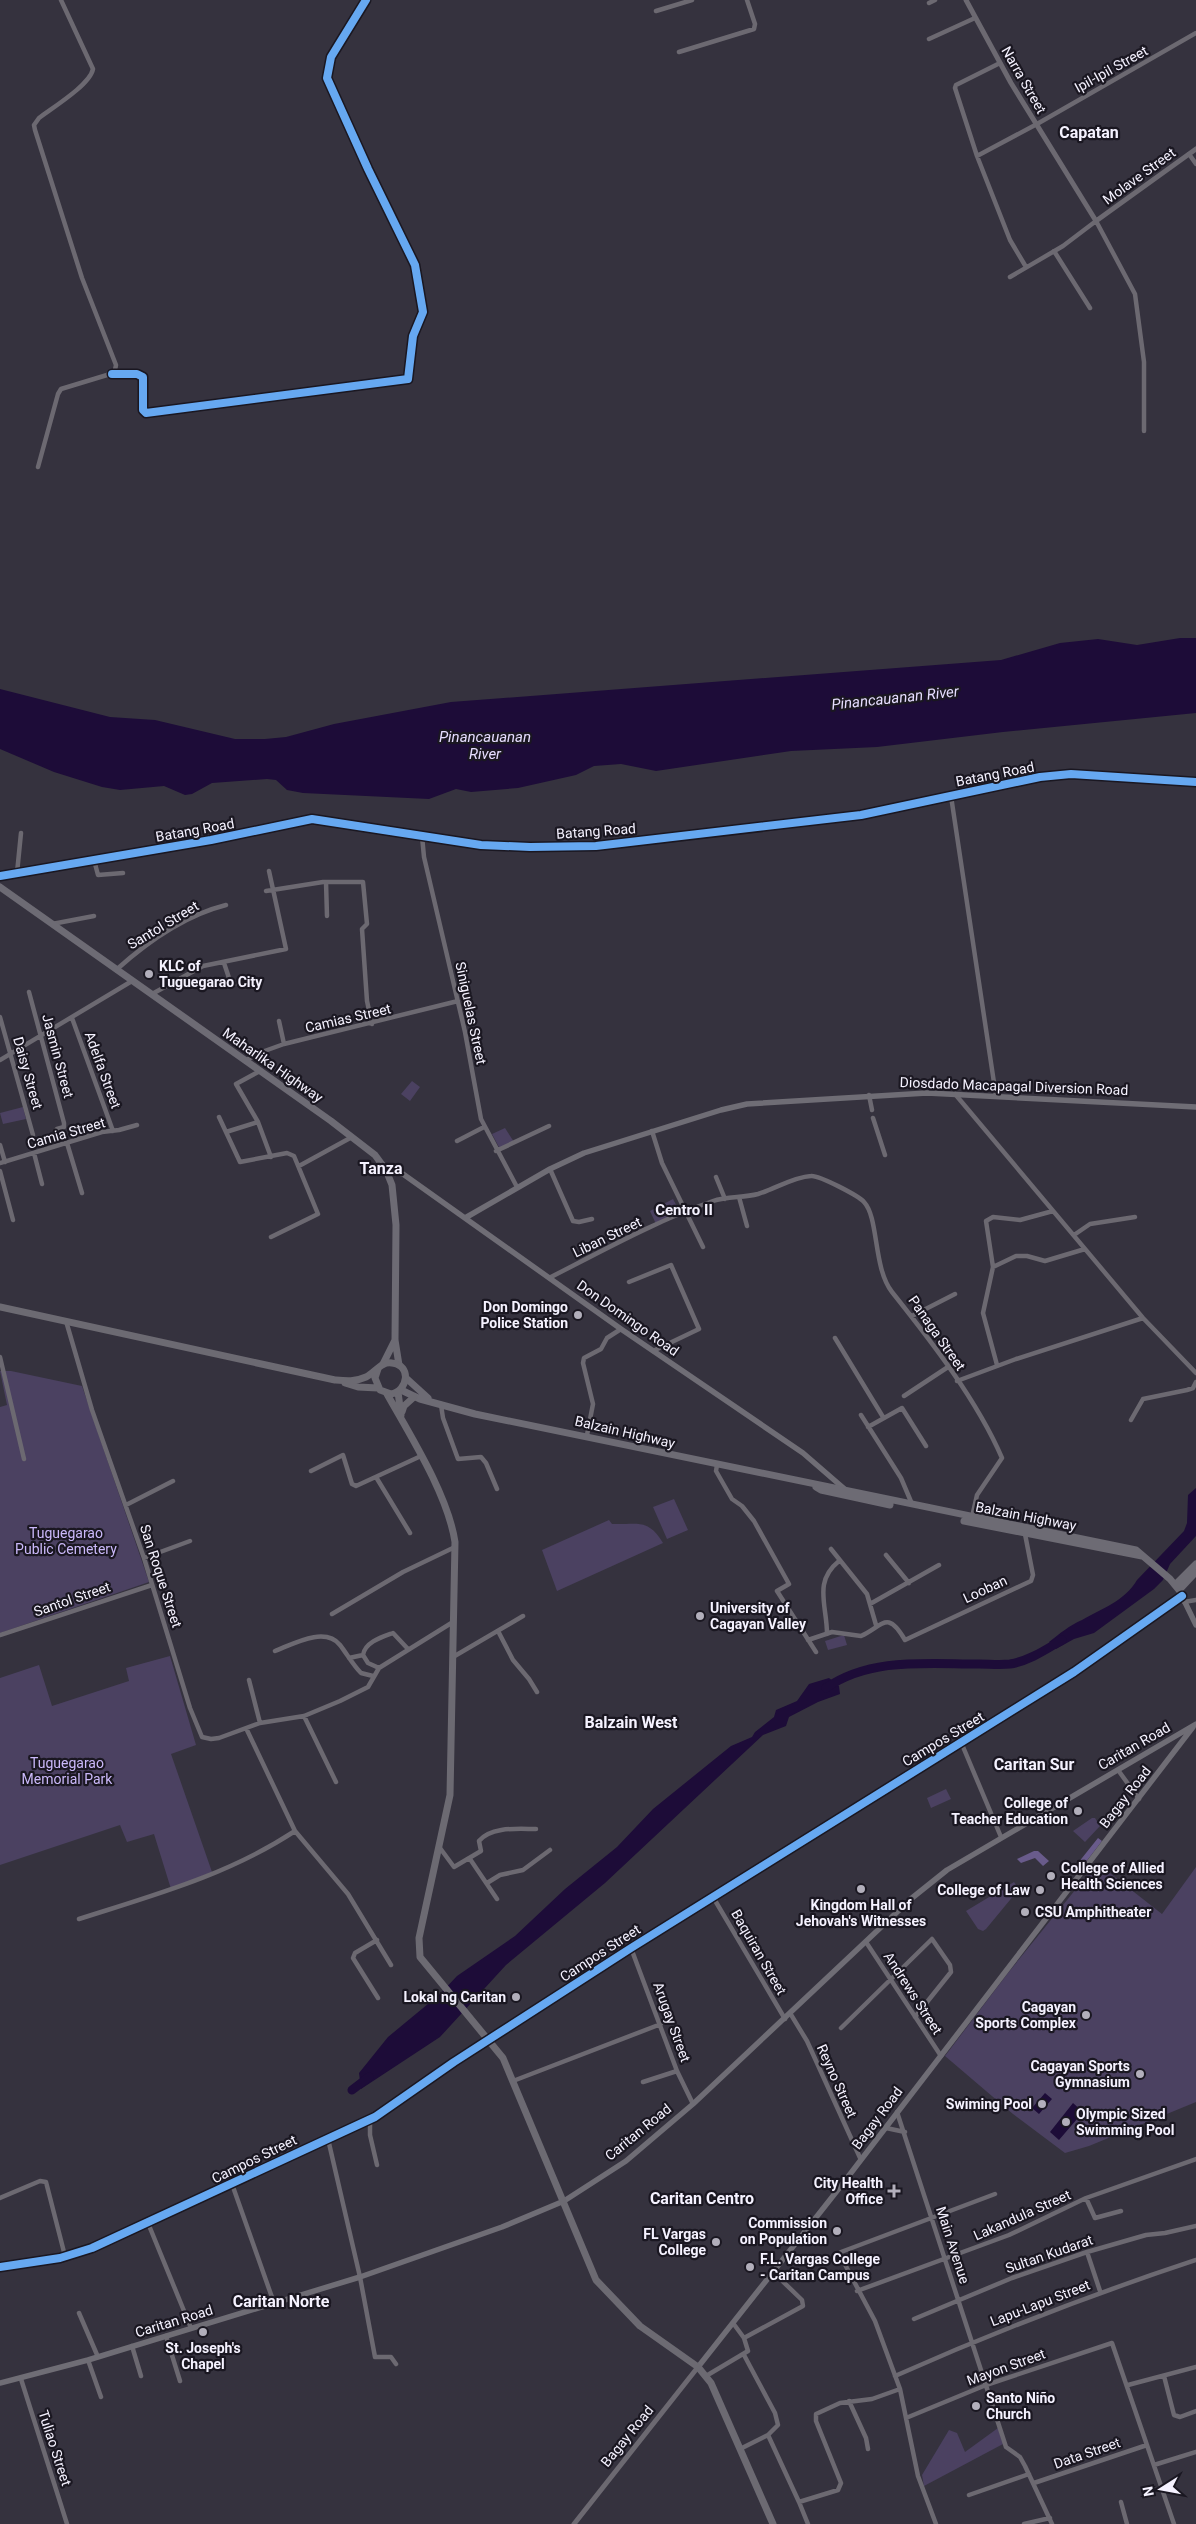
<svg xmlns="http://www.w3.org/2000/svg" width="1196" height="2524" font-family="Roboto,sans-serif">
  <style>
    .green { fill: #4b4161 }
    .forest { fill: #695b8b }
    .water { fill: #1d0c38 }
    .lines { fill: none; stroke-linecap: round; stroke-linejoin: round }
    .river { stroke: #1d0c38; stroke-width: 9 }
    .minor { stroke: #6c6971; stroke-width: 4.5 }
    .tertiary { stroke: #6c6971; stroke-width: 5 }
    .secondary { stroke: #6f6d75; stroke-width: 5.5 }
    .primary { stroke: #6d6b74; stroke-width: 7 }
    .trunk { stroke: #6c6a72; stroke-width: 7 }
    .cycleway-casing { stroke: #1a1721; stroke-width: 11 }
    .cycleway { stroke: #66a8f1; stroke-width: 8 }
    .poi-dot { fill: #b2afbb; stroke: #1a1721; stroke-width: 2 }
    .labels { text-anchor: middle; stroke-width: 4.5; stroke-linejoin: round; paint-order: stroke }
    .street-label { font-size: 14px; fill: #f5f2ff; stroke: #1a1721 }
    .poi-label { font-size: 14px; font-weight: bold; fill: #f5f2ff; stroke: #1a1721; text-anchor: end }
    .park-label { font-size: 14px; fill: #cbb9fa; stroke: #1a1721 }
    .water-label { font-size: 15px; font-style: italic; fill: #e6ddff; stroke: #1a1721 }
    .neighbourhood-label { font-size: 15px; font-weight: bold; fill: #f5f2ff; stroke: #1a1721 }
    .quarter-label { font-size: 16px; font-weight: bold; fill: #f5f2ff; stroke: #1a1721 }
  </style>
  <rect width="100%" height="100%" fill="#35323e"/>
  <path class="green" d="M412,1081L420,1087L410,1101L401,1094Z
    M23,1107L26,1119L3,1124L0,1113Z
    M505,1128L514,1142L500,1149L492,1134Z
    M673,1199L680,1212L656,1224L650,1211Z
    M0,1371H11L82,1386L149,1582L0,1633V1407L7,1405Z
    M674,1499L688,1530L667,1539L653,1507Z
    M609,1520L612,1524C638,1525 648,1518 663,1543L557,1591L542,1550Z
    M844,1635L847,1645L828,1650L825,1641Z
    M170,1656L196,1745L171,1754L212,1872L171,1889L154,1834L127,1842L120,1825L0,1865V1678L39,1665L52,1706L129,1681L126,1668Z
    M946,1789L951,1799L931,1808L927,1798Z
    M1092,1818H1095L1100,1826L1085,1842L1073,1831Z
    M1097,1863L1162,1914L1196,1867V2102L1089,2146L1065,2153L1013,2114L945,2056L1008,1973Z
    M1014,1882L1019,1889L986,1929L983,1931L978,1929L966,1911Z
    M998,2428L1003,2444L924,2486L922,2475L949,2430L957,2433L965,2452Z"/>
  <path class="forest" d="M1098,1838L1102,1841L1082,1867L1078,1863Z
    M1034,1851H1038L1049,1861L1043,1866L1035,1858L1021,1863L1017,1859Z"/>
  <path class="water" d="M1180,638H1196V713L1003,732L877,747L791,751L656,771L621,764L594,766L576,775L518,788L471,792L456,789L429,799L303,793L287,790L276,780L267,779L212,783L192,794L185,795L164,786L120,790L102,787L54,772L0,749V689L110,717L155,720L235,739H265L286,737L334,724L451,702L1001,660L1060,643L1098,639L1137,645Z
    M1196,1488V1536L1170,1564L1163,1580L1154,1589L1094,1633L1074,1639L1056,1649L1049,1642C1059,1634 1070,1625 1082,1620C1101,1609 1125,1601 1137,1580L1184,1531L1187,1523L1188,1495Z
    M829,1678L839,1686L840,1694L818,1702L789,1717L786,1726L763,1735L605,1883L506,1965L440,2037L361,2089L359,2073L388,2037L440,1994L457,1976L515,1936L565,1889L617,1847L653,1809L731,1746L752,1737L755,1732L774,1717L776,1710L797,1701L809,1684Z
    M1045,2093L1052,2099L1039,2114L1032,2108Z
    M1073,2103L1083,2112L1059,2140L1050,2132Z"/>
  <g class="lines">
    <path class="river" d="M826,1688C871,1657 927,1664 979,1664C989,1664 1000,1665 1010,1664C1029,1661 1045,1650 1062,1640
      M352,2090L369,2077"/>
    <path class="minor" d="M929,3L935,0
      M656,11L692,0
      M929,39L975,18
      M679,52L754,29L755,24L747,0
      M1000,63L956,85L955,88L977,156L1010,240L1026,267
      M1189,154L1196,164
      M977,156L1037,124L1196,33
      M1054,251L1090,308
      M1010,277L1063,246L1096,221L1135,294L1144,362V431
      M112,374H137L143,377V410L146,413L408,379L413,336L423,312L415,265L368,169L327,78L331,57L366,0
      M38,467L58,394L61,389L107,375L115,370L116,365L82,278L35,130L34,125L39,118C52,108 90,85 93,69L61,0
      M951,796L996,1096
      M422,836L424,857L465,1032L481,1119L517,1187
      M94,860L98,875L123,873
      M17,873L21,833
      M326,882L327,916
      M266,891L323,882H363L367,924L362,929L367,1001L372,1024
      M52,924L94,916
      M224,963L231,984L258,980
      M116,970C146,943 186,915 226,905
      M29,992L64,1123V1127L57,1129
      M152,994L203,966L286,949L269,871
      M0,1017L33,1135
      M72,1018L113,1131
      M279,1021L284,1044
      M0,1060L132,981
      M245,1061L259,1053L284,1044L458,1001
      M260,1071L236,1084L258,1122L271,1157
      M955,1094L1143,1318L1196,1373
      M869,1095L872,1110
      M219,1117L240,1162L287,1153L294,1156L318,1214L271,1237
      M873,1118L885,1155
      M652,1131L662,1163L703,1247
      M226,1132L258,1122
      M457,1141L484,1127
      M67,1143L82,1193
      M0,1145L5,1162
      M496,1151L549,1126
      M34,1153L42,1184
      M0,1163L102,1132L119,1130L137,1125
      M299,1166L352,1137
      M550,1169L573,1221L579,1222L592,1219
      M0,1171L13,1220
      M716,1177L725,1199
      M739,1197L747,1226
      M1074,1235L1090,1224L1135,1217
      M993,1267L1016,1256H1027L1045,1261L1085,1249
      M549,1278C602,1251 656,1221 713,1201C727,1196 743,1198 758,1194C775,1189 793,1177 811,1176C819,1175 859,1196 864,1202C879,1218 873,1268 892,1292C931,1341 977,1400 1002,1458L977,1495L972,1517
      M629,1282L671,1265L699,1329L653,1351
      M912,1316L955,1294
      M66,1321L92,1410L144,1558L190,1708L202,1737L211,1739L219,1738L260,1723L304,1716L340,1701L368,1687L379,1668L453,1622
      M835,1338L883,1417
      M0,1357L24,1459
      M997,1365L983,1313L993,1267L986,1221L993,1217L1020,1220L1053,1211
      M957,1381L1016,1359L1143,1318
      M904,1396L948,1367
      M441,1405L443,1418L458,1459L481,1457L486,1463L497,1489
      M861,1415L901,1478L912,1504
      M1131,1420L1143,1399L1187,1390L1193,1388L1196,1382
      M868,1427L902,1408L926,1446
      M587,1435L593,1404L583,1363L584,1358L601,1349L607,1338L621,1329
      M717,1465L716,1471L732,1499L742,1506L754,1521L789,1584L777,1591L816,1652
      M311,1471L343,1455L352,1484L356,1486L421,1456
      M376,1477L410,1533
      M126,1505L173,1481
      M831,1549L867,1594L876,1625
      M886,1555L909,1583
      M144,1558L190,1541
      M1184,1602L1196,1600
      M870,1604L939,1565
      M332,1614L403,1572L455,1547
      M498,1631L513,1660L529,1679L537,1692
      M827,1634C827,1605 813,1582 839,1561
      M0,1635L152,1585
      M808,1640L832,1632L861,1636C883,1626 887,1609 905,1640L1031,1581L1033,1575L1025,1534
      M275,1651C293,1644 325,1626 340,1645C347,1654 353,1665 361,1673L373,1676
      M453,1657L523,1616
      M349,1658L363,1655
      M379,1668L368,1663L363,1655C365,1642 382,1637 393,1633L408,1649
      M249,1680L260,1723
      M304,1716L336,1782
      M246,1728L295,1831L348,1894L391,1965
      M961,1742L1001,1837
      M1118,1770L1139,1799
      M440,1848L454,1867L481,1851L479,1841C491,1826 519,1829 536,1829
      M470,1859L497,1899
      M487,1883L500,1875L523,1870L550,1850
      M713,1897L785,2019
      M79,1919C154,1895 228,1875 295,1831
      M377,1940L355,1953L353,1958L378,1998
      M866,1942L941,2056
      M631,1948L677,2071L693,2104
      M790,2013L807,2041L861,2160
      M841,2028L932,1939L950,1965L951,1972L915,2017
      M513,2081L661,2024
      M643,2082L677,2071
      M897,2112L1006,2447L1020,2457L1025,2466L1052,2524
      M370,2120V2135L377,2165
      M886,2128L905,2132
      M328,2139L360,2277L375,2357H391L396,2364
      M232,2184L274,2303
      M0,2198L40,2181L46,2182L65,2256
      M1086,2198L1095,2218L1121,2211
      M148,2223L191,2328
      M1087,2252L1100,2291
      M857,2291L1009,2235L1086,2198L1196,2159
      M79,2313L98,2357
      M914,2319L1012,2278L1087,2252L1146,2235L1165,2233L1196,2226
      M166,2336L180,2381
      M744,2338L803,2306L802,2300L773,2272
      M132,2346L141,2376
      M88,2360L101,2397
      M706,2376L748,2351L744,2338L733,2323
      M895,2376C994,2332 1093,2294 1196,2260
      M1164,2376L1174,2415L1180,2417L1196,2411
      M21,2379L67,2524
      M1128,2385L1196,2367
      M849,2401L866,2438L868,2449
      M906,2418L986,2385L1112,2343L1174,2524
      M768,2435L799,2502L838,2490L841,2483L816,2421V2414L840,2403L872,2399L900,2389
      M740,2449L768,2435L778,2425L775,2413L744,2355
      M1154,2465L1196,2452
      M1034,2483L1147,2445
      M969,2495L1029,2474
      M799,2502L808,2524
      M1121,2502L1127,2524
      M936,2524L918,2476L900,2389L875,2321L841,2257V2252L995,2194
      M1024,2524L1050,2518"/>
    <path class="tertiary" d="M966,0L1011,83L1096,221L1196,149
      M0,876L211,840L312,819L481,845L530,847L596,846L861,815L1040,777L1071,774L1196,782
      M0,2267L60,2258L92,2248L375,2117L454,2062L631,1948L1074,1672L1182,1596
      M574,2524L698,2367"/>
    <path class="secondary" d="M386,1170L403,1174L621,1329L803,1453L848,1492
      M465,1218L550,1169L584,1153L721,1110L747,1104L927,1093L1196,1107
      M1179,1590L1196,1625
      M698,2367L844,2182L1193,1727
      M0,2383L88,2360L360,2277L502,2227L564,2201L626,2161L693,2104L912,1898L947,1870L1196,1724"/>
    <path class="primary" d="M0,887L331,1121L375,1155L386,1170L392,1185L396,1225L395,1340L399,1365
      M383,1364L395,1340
      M406,1378L428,1398
      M401,1390L420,1399L475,1414L1136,1550L1170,1579L1179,1590L1196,1572
      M816,1487L821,1490L890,1505
      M964,1521L1142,1556
      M1175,1585L1196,1564"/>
    <path class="trunk" d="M0,1307L335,1380C346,1381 355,1382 366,1377C375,1373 381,1361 392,1363C412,1365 408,1391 391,1394L380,1390L375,1378L378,1369
      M345,1383L358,1387L378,1388
      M398,1392L401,1415
      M387,1394C410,1435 448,1495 455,1542L450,1795L419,1938L420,1957L503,2058L596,2280L640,2326L698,2367L711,2383L773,2524
      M402,1412L404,1406L414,1397"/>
    <defs>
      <path id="cycleway" d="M112,374H137L143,377V410L146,413L408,379L413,336L423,312L415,265L368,169L327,78L331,57L366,0
        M0,876L211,840L312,819L481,845L530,847L596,846L861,815L1040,777L1071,774L1196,782
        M0,2267L60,2258L92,2248L375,2117L454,2062L631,1948L1074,1672L1182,1596"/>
    </defs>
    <use href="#cycleway" class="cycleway-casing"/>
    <use href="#cycleway" class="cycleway"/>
  </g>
  <g class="poi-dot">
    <circle cx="149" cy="974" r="5"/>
    <circle cx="578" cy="1315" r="5"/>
    <circle cx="700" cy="1616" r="5"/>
    <circle cx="1078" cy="1811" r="5"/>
    <circle cx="1051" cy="1876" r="5"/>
    <circle cx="861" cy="1889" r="5"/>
    <circle cx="1040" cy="1890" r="5"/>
    <circle cx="1025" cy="1912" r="5"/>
    <circle cx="516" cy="1997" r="5"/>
    <circle cx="1086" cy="2015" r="5"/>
    <circle cx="1140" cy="2074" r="5"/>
    <circle cx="1042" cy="2104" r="5"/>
    <circle cx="1066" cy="2122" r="5"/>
    <path d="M891.5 2183.5h5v5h5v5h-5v5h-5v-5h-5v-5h5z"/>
    <circle cx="837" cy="2231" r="5"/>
    <circle cx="716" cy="2242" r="5"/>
    <circle cx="750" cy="2267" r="5"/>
    <circle cx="203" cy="2332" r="5"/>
    <circle cx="976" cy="2406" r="5"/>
  </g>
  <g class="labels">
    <g class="street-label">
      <text transform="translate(1111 69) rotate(-29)" y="5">Ipil-Ipil Street</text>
      <text transform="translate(1024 80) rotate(60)" y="5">Narra Street</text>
      <text transform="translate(1139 176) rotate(-36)" y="5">Molave Street</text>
      <text transform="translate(995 774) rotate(-11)" y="5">Batang Road</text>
      <text transform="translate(195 830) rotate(-10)" y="5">Batang Road</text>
      <text transform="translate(596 831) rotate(-4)" y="5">Batang Road</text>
      <text transform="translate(163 925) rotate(-31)" y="5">Santol Street</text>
      <text transform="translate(471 1013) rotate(78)" y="5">Siniguelas Street</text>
      <text transform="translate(348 1018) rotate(-13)" y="5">Camias Street</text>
      <text transform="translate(58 1056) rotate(75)" y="5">Jasmin Street</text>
      <text transform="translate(273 1065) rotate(35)" y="5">Maharlika Highway</text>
      <text transform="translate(103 1070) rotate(70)" y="5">Adelfa Street</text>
      <text transform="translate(28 1073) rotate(74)" y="5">Daisy Street</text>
      <text transform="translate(1014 1086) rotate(2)" y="5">Diosdado Macapagal Diversion Road</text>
      <text transform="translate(66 1133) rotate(-16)" y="5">Camia Street</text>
      <text transform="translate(607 1237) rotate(-26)" y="5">Liban Street</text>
      <text transform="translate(628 1318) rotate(35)" y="5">Don Domingo Road</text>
      <text transform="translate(937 1333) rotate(55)" y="5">Panaga Street</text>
      <text transform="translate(625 1432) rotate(13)" y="5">Balzain Highway</text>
      <text transform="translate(1026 1516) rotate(11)" y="5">Balzain Highway</text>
      <text transform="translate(161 1576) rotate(72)" y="5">San Roque Street</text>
      <text transform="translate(985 1589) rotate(-25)" y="5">Looban</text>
      <text transform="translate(72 1599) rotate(-19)" y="5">Santol Street</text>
      <text transform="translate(943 1739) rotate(-31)" y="5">Campos Street</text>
      <text transform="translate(1134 1746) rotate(-30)" y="5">Caritan Road</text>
      <text transform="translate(1125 1797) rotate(-52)" y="5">Bagay Road</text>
      <text transform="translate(759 1952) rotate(60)" y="5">Baquiran Street</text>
      <text transform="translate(600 1953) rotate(-33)" y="5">Campos Street</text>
      <text transform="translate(913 1993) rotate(57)" y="5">Andrews Street</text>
      <text transform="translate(672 2022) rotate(70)" y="5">Arugay Street</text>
      <text transform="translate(837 2081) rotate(66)" y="5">Reyno Street</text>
      <text transform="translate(877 2118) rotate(-53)" y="5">Bagay Road</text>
      <text transform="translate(638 2132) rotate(-39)" y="5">Caritan Road</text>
      <text transform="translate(254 2159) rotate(-26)" y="5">Campos Street</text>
      <text transform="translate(1022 2215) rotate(-24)" y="5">Lakandula Street</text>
      <text transform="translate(953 2245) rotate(72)" y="5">Main Avenue</text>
      <text transform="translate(1049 2254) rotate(-19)" y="5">Sultan Kudarat</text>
      <text transform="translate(1040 2303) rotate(-21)" y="5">Lapu-Lapu Street</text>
      <text transform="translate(174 2321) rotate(-17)" y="5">Caritan Road</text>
      <text transform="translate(1006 2367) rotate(-20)" y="5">Mayon Street</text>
      <text transform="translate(627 2436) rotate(-51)" y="5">Bagay Road</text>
      <text transform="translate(55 2448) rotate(72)" y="5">Tuliao Street</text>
      <text transform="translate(1087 2453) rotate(-19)" y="5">Data Street</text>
    </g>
    <g class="poi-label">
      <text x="159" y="971" text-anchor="start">KLC of<tspan x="159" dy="16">Tuguegarao City</tspan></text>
      <text x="568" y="1312">Don Domingo<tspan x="568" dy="16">Police Station</tspan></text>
      <text x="710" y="1613" text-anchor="start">University of<tspan x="710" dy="16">Cagayan Valley</tspan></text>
      <text x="1068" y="1808">College of<tspan x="1068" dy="16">Teacher Education</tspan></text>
      <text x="1061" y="1873" text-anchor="start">College of Allied<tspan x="1061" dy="16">Health Sciences</tspan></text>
      <text x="1030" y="1895">College of Law</text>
      <text x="861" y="1910" text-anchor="middle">Kingdom Hall of<tspan x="861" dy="16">Jehovah's Witnesses</tspan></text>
      <text x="1035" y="1917" text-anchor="start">CSU Amphitheater</text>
      <text x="506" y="2002">Lokal ng Caritan</text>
      <text x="1076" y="2012">Cagayan<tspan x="1076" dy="16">Sports Complex</tspan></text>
      <text x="1130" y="2071">Cagayan Sports<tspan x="1130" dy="16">Gymnasium</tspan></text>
      <text x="1032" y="2109">Swiming Pool</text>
      <text x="1076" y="2119" text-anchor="start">Olympic Sized<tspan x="1076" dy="16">Swimming Pool</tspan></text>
      <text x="883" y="2188">City Health<tspan x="883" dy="16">Office</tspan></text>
      <text x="827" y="2228">Commission<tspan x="827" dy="16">on Population</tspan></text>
      <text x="706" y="2239">FL Vargas<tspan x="706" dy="16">College</tspan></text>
      <text x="760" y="2264" text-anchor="start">F.L. Vargas College<tspan x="760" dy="16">- Caritan Campus</tspan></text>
      <text x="203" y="2353" text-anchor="middle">St. Joseph's<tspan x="203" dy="16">Chapel</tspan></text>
      <text x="986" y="2403" text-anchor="start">Santo Niño<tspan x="986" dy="16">Church</tspan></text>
    </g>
    <g class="park-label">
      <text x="66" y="1538">Tuguegarao<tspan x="66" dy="16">Public Cemetery</tspan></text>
      <text x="67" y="1768">Tuguegarao<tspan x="67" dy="16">Memorial Park</tspan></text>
    </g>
    <g class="water-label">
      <text transform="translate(895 698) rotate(-6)" y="5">Pinancauanan River</text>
      <text x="485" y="742">Pinancauanan<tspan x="485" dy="17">River</tspan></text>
    </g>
    <g class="neighbourhood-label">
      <text x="684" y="1215">Centro II</text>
    </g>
    <g class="quarter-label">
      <text x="1089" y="138">Capatan</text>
      <text x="381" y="1174">Tanza</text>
      <text x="631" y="1728">Balzain West</text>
      <text x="1034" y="1770">Caritan Sur</text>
      <text x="702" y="2204">Caritan Centro</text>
      <text x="281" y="2307">Caritan Norte</text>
    </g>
  </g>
  <g transform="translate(1161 2489) rotate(259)" stroke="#1a1721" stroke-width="4" paint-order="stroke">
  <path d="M0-4L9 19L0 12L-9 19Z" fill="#f5f2ff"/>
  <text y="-8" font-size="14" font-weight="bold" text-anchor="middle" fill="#f5f2ff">N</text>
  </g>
</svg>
